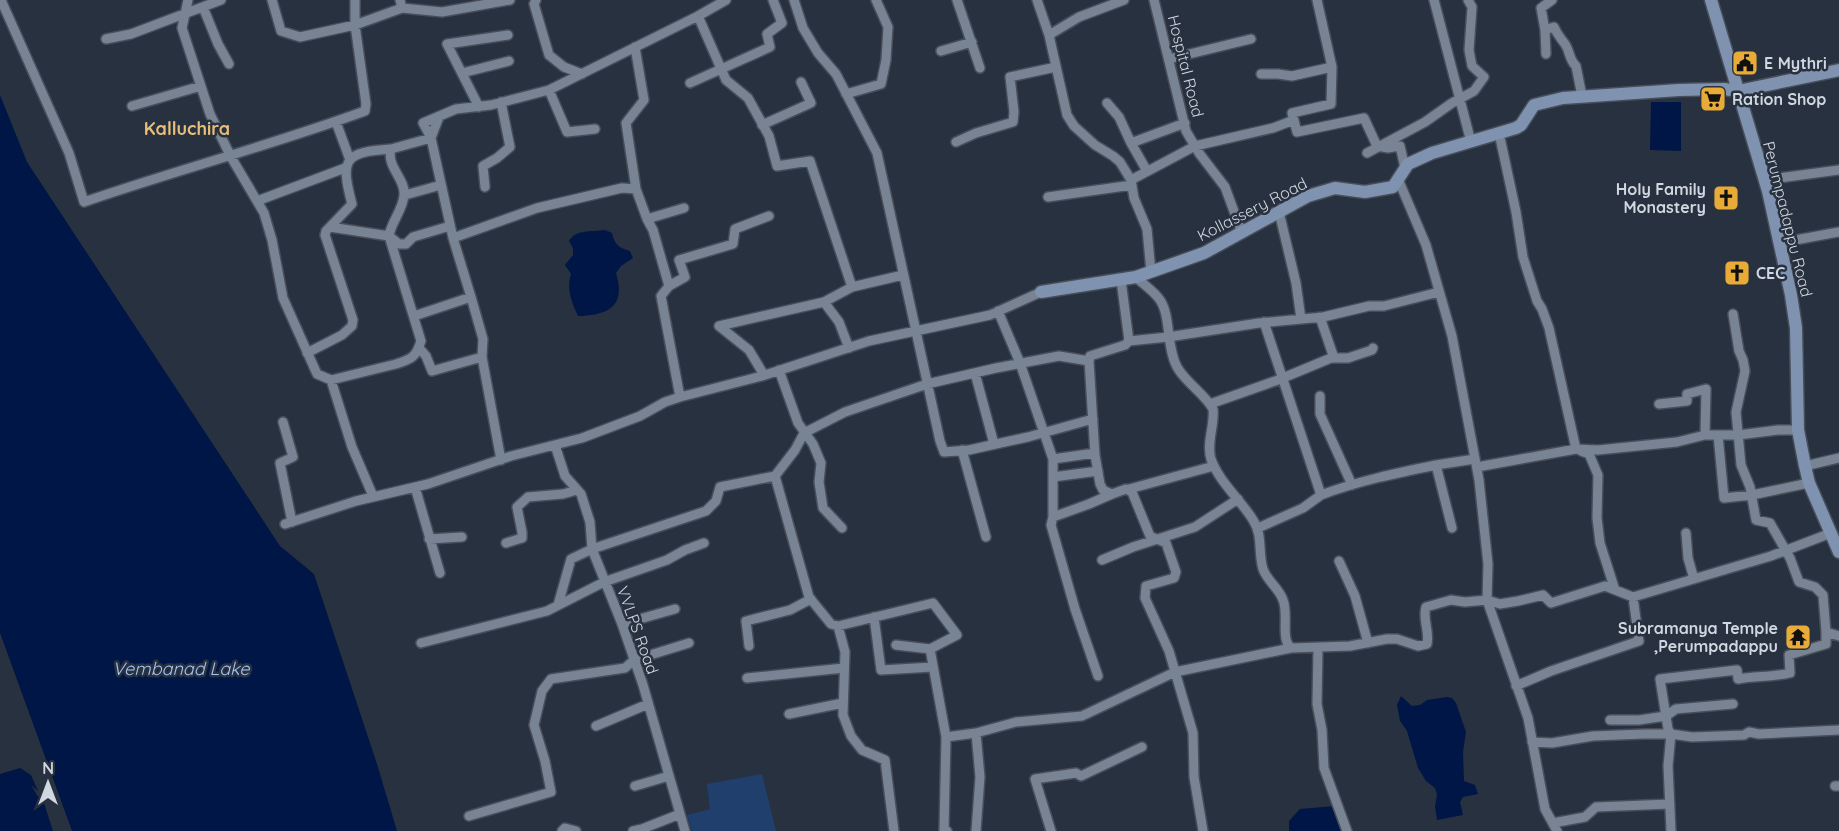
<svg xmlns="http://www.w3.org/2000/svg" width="1839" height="831" font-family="Quicksand,sans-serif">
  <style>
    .green { fill: #213f6d }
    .water { fill: #001646 }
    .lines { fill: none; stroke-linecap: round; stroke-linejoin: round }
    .street-casing { stroke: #474e5a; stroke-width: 12 }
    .secondary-casing { stroke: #474e5a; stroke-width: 15 }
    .street { stroke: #788393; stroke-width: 9 }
    .secondary { stroke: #7f92b0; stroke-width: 12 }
    .labels { text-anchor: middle; stroke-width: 5; stroke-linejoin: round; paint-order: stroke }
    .poi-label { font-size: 16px; font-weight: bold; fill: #d1d7e0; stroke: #28313f; text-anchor: start }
    .street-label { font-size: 16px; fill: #d1d7e0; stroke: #28313f }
    .neighbourhood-label { font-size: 18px; font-weight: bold; fill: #e8be79; stroke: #28313f }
    .water-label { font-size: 18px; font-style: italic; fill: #a6c4f4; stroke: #28313f }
  </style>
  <rect width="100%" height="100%" fill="#28313f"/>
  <path class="green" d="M762,774L776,831H692L687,815L710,809L707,784Z"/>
  <path class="water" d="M0,95L27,162L280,546L314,574L377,764L397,831H72L0,633Z
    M1651,102H1681V151L1650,150Z
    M605,230L612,233C614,244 619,248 630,251L633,258L621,266L616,273C626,306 609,315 578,316C572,303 566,289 571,274L565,265L573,255V248L569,241C576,229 591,232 605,230Z
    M1401,696L1412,706L1420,705L1427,700L1447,697L1452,698L1456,703L1466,732L1463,752L1464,781L1475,785L1478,794L1463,797L1460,802L1463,815L1437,820L1435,806L1437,795L1435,788L1426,781L1418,768L1407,731L1400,721L1397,705Z
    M20,768L31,775L38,791L31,785L37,795L44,803L53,831H0V774Z
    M1334,806L1344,831H1289V821L1300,809Z"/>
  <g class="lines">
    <defs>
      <path id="street" d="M1,0L69,153L84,202C177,170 272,145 365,111L366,104L355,25V0
        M188,0L182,28L210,114L231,157L264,213L272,240L283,298L317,374L331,380L396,364C412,359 416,357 421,341L389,236C391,222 403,210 404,195C406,179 386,167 391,149L431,138L439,117
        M272,0L281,31L300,37L355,25L402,8L400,0
        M536,0L534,4L549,55L564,67L582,74
        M794,0L803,28L818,53L836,74L877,153L940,441L944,452L969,450L1028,437L1093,419
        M957,0L980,68
        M1037,0L1049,35L1067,115L1074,126L1095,145L1113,156L1120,162L1131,180L1134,198L1147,229L1151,272
        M1154,0L1186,131L1199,153L1225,187L1242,233
        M1317,0L1332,67L1331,104L1292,113L1297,132L1364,118L1377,146L1388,148L1400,146L1405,168
        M1434,0L1471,142
        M1552,0L1541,8L1545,30L1554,27C1558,36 1560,37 1565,44C1570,51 1569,60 1576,66L1582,96
        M203,7L218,44L229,64
        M402,8L442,12L510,0
        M698,16L726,80L748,98L769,136L777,166L810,161L852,287L903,275
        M1545,30L1546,54
        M1049,35L1079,17L1124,0
        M106,39L131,34L221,0
        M635,47L644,100L626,123L636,189
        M941,51L972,42
        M1169,59L1251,39
        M462,73L509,61
        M1261,74H1278L1292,76L1332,67
        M690,83L770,47L767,34L782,23L773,0
        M549,90L567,132L595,129
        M846,94L881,84L886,60L888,27L876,0
        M1107,103L1119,117L1131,143
        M132,106L201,86
        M479,107L447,44L508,35
        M336,122L350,160
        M762,125L811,103L801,82
        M1499,133L1516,212L1523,257L1537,301L1542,309L1549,328L1576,449
        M956,142L976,133L1013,122L1014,112L1010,77L1056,67
        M1367,153L1425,122L1452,103L1474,91L1484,77L1472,66L1469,50L1472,7L1468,0
        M1147,171L1131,143L1185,123
        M1398,179L1426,245L1452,336L1479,480L1488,564L1487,600L1528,718L1545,809L1557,831
        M1131,180L1195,146L1273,128L1294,120
        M1764,180L1839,170
        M485,187L483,166L497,158L510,147L501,102
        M405,195L441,185
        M1048,197L1132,185
        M257,201L345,168
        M1279,212L1296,283L1301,319
        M647,219L684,208
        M330,227L389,236L399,244H406L413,237L450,226
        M453,238L537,208L622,188L636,189L647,219L653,230L669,286L661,296L680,397
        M1779,243L1839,232
        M1136,277C1144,285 1154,291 1160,300C1171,316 1166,346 1177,367C1186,383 1204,393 1213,409C1215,425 1206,443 1211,459C1219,482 1241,500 1253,520C1263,535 1258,553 1263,569C1267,581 1279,588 1283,600C1289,614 1280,639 1291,648L1350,646L1387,639H1397L1418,646L1427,644C1430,631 1422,619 1426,607L1451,600L1465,602L1487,600L1500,604L1518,601L1543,595L1551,603L1605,586L1633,597L1639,641L1551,671L1516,686
        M1121,280L1129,341L1125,345L1090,356L1089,361L1095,455L1100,484L1103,490L1112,494L1126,489L1132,492L1150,536L1166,543L1176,572L1174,578L1146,586L1145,598L1169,651L1193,733L1194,777L1203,831
        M669,286L685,277L679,260L733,244L735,229L769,216
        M471,297L453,238L431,138L423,123L456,109L491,105L549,90L698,16L726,0
        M998,311L1020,363L1053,459L1095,453
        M1733,314L1739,351L1743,360L1745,371L1736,412L1741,465L1750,487L1756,520L1770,523L1790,558L1799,582L1815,587L1823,595L1826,632L1839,636
        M414,316L471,297L483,339L482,357L501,460
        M1320,317L1334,358
        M1129,341L1168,337L1259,323L1323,317L1369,306H1384L1439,292
        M419,348L426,356L432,371L482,357
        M849,348L839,322L824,302L852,287
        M307,353L342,335L352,326L353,320L325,235L326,231L352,204C340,159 344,152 391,149
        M779,370L798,423L813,444L821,463L819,482L823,508L842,528
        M975,373L994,444
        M764,375L749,350L719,326L824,302
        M331,380L352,447L373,496
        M1320,396V414L1352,485
        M1210,404L1278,380L1331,358H1348L1372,350L1373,348
        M1659,404L1687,401V394L1706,389L1705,435
        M283,422L293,457L280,463L292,522
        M1718,435L1724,498L1752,495L1809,483
        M555,445L565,476L581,494L590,522L592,549L622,624L643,685L685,831
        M962,450L986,537
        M1581,451L1589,454L1598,475L1597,518L1600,543L1615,590
        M1053,459V517L1051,525L1075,609L1098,676
        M1436,465L1475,459
        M1805,466L1839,458
        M1477,467L1576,449L1598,450L1677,442L1705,435H1738L1778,430H1798
        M775,476L809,597L831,624L838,626L933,603L957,635L930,649L896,645
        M1053,477L1098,471
        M415,487L440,573
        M1129,489L1214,466
        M1321,495C1358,481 1397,473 1436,465L1452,528
        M1053,517L1089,504L1112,494
        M285,524L356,501L428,484L511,456L582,438L640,416L665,402L680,397L762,376L869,341L990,315L1041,292
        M1258,528L1303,508L1321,495L1264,322
        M1686,533L1688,558L1694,579
        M429,539L462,537
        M506,543L522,538V532L517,507L528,497L563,494L577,490
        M1102,560L1133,547L1195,527L1238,499
        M1339,561L1355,596L1368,643
        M1633,597L1771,556L1831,533
        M558,605L571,559L592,549L706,511L716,501L720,487L775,476L795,450L804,433L845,412L927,384L996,368L1059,356L1089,361
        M874,617L881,670L933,667
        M622,624L675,609
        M838,626L845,652L843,715L851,736L862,750L885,760L894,831
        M421,643L547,611L604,582L667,560L685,550L704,543
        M749,646L746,621L790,610L811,599
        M1318,648L1317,704L1322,730L1324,768L1347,831
        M930,649L946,737L944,830L947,831
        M747,678L844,668
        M789,714L843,703
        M1610,720H1639L1666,716L1676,709L1733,704
        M596,726L648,704
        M946,737L976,733L1016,722L1082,716L1175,672L1291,648
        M1532,742L1552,743L1593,736L1644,734H1671L1692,737L1744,735L1749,732L1759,734L1839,730
        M635,786L669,776
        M1835,786H1839
        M469,816L551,792L545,761L534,725L542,691L551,679L625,668L634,660L689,643
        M1553,823L1585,817L1596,807L1670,804
        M562,831L565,828L576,831
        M633,831L642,829L680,814
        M976,831L980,777L976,733
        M1051,831L1035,779L1076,773L1081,776L1142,747
        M1671,831L1668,766L1671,734L1668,729L1660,679L1737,670L1738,679C1756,676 1774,677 1790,673L1789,655L1826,644V632"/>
      <path id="secondary" d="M1711,0L1768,191L1791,295L1796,328L1798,430L1805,466L1809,483L1839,552
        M1041,292L1136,277L1204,253L1308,196L1335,188L1365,192L1393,187L1408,164L1432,153L1516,128L1521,125L1534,105L1563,98L1679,90L1724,89L1738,91L1839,70"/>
    </defs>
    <use href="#street" class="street-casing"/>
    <use href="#secondary" class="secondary-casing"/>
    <use href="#street" class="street"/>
    <use href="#secondary" class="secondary"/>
  </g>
  <defs>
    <symbol id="civic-square" viewBox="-11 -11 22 22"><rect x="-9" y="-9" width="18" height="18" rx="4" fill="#e8ab37" stroke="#28313f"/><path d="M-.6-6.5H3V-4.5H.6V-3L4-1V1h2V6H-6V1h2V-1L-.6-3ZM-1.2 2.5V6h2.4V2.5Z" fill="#111"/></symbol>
    <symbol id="supermarket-square" viewBox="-11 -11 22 22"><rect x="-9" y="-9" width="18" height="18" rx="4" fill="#e8ab37" stroke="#28313f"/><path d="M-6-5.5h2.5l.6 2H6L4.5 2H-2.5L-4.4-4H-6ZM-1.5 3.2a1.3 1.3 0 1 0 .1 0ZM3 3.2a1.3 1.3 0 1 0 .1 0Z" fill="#111"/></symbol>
    <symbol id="church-square" viewBox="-11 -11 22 22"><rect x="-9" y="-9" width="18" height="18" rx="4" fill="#e8ab37" stroke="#28313f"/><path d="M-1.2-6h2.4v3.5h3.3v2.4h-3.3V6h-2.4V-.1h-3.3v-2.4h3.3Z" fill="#111"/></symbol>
    <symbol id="temple-square" viewBox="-11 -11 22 22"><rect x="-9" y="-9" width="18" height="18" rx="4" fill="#e8ab37" stroke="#28313f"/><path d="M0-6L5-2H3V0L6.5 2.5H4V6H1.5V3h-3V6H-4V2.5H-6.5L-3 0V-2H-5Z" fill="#111"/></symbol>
  </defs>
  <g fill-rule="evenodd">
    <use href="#civic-square" x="1730" y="48" width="30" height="30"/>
    <use href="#supermarket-square" x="1698" y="84" width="30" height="30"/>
    <use href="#church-square" x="1711" y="183" width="30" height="30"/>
    <use href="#church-square" x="1722" y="258" width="30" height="30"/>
    <use href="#temple-square" x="1783" y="622" width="30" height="30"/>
  </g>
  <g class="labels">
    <g class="poi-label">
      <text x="1764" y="69">E Mythri</text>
      <text x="1732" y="105">Ration Shop</text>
      <text x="1706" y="195" text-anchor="end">Holy Family<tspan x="1706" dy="18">Monastery</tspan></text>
      <text x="1756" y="279">CEC</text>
      <text x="1778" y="634" text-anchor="end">Subramanya Temple<tspan x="1778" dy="18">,Perumpadappu</tspan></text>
    </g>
    <g class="street-label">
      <text transform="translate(1186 66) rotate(76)" y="6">Hospital Road</text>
      <text transform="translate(1252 209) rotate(-27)" y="6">Kollassery Road</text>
      <text transform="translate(1788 219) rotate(76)" y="6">Perumpadappu Road</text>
      <text transform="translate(638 630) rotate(70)" y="6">VVLPS Road</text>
    </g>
    <g class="neighbourhood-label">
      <text x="187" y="135">Kalluchira</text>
    </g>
    <g class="water-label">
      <text x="181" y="675">Vembanad Lake</text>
    </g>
  </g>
  <g transform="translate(48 783)" stroke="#28313f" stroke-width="4.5" paint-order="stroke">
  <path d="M0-4.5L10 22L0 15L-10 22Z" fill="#d1d7e0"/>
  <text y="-9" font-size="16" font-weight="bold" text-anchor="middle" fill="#d1d7e0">N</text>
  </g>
</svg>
